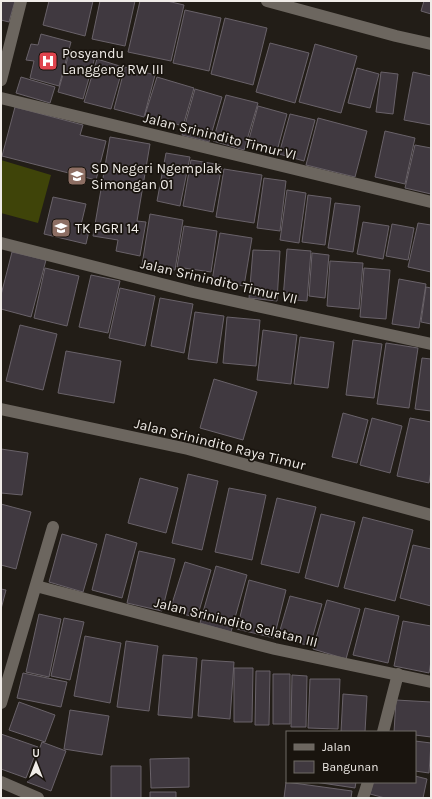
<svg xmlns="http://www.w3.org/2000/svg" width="432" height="799" font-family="Karla,sans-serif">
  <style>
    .garden { fill: #3f4409 }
    .building { fill: #403940; stroke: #696269 }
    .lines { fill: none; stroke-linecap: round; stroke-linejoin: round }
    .street { stroke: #6c665f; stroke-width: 12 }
    .labels { text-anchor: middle; stroke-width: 3.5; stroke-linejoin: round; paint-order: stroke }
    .poi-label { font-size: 14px; fill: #f0ece8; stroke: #19140e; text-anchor: start }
    .street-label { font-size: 14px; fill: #f0ece8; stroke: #19140e }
  </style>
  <rect width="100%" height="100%" fill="#221d17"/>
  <path class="garden" d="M1,160L51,175L38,223L1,213Z"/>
  <path class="building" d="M1,1H15L9,22L1,20Z
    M49,1H93L85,36L43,25Z
    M100,1H135L125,46L92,39Z
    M140,1H167L184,5L171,61L128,52Z
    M424,1H431V14L421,11Z
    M185,10L221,18L209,71L173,63Z
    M225,18L267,28L253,85L211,74Z
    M41,34L71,42L59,86L30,78L34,61L26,60L31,44L38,45Z
    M270,43L309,53L295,103L256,92Z
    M315,44L357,56L341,113L299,102Z
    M70,50L95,57L83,99L58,92Z
    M97,59L123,67L111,109L84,102Z
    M125,67L155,75L144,117L114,109Z
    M357,68L379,74L370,108L348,103Z
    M381,72L398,74L393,114L376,112Z
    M413,72L431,76V125L404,120Z
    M21,77L55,87L50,103L16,93Z
    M157,77L194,88L183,126L145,115Z
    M195,89L222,97L209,142L182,135Z
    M226,95L258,103L244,150L213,141Z
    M258,106L287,114L277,151L248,143Z
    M15,107L83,125L80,135L106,141L96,180L2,156Z
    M290,114L315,120L304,161L279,154Z
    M318,118L367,131L355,177L306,165Z
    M385,131L415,138L405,184L375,177Z
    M110,137L150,144L137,221L146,222L140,256L116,251L118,240L93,236Z
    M415,145L431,148V194L405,188Z
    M166,153L190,157L180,206L157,201Z
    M191,160L222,165L213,212L183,206Z
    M224,169L262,175L254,223L216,217Z
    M264,178L286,181L280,231L257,228Z
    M287,190L306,193L299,243L280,240Z
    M308,195L331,198L325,245L302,242Z
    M53,197L86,204L80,229L89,231L86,244L44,234Z
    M335,203L360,206L353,252L328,248Z
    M150,214L183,220L175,270L142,265Z
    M363,222L389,226L383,259L357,254Z
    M418,223L431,225V272L408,267Z
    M392,224L414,228L408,260L386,256Z
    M184,226L217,231L211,272L177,267Z
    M220,233L252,238L244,286L212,281Z
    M287,249L311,251L307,301L283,299Z
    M253,250L280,251L277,301L249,298Z
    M12,252L46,260L31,317L1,309V295Z
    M312,253L329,255L325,298L309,296Z
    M330,261L363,263L359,309L327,306Z
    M45,268L79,276L67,326L34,318Z
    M364,268L390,270L386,319L360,317Z
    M91,275L120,281L108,333L79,327Z
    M399,279L426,284L419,328L392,324Z
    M426,287L431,288V324L421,322Z
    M120,288L155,296L145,346L109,338Z
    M160,298L193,304L184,353L151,346Z
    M195,312L224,316L217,363L188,359Z
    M227,317L260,320L256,366L223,363Z
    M20,325L57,334L43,390L6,381Z
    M263,330L297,335L291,384L257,380Z
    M300,337L334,342L328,388L294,384Z
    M353,340L382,344L374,398L346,395Z
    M386,343L418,348L409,408L377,404Z
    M66,351L121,361L114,403L58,393Z
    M422,358L431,359V411L415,409Z
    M214,379L257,392L243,440L200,428Z
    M343,413L368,420L357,463L332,457Z
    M372,418L402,426L390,473L360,465Z
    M410,418L431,422V471L429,483L397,476Z
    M1,449L28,453L22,495L1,493Z
    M188,474L218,481L202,550L172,543Z
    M140,478L178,488L166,533L128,523Z
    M229,488L266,495L252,560L215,552Z
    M277,498L316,507L299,573L261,564Z
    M1,504L31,512L16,569L1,565Z
    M321,514L355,522L338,587L305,578Z
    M363,517L413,530L395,601L344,588Z
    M62,534L97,544L83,592L49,582Z
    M106,534L137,543L122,598L92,590Z
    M413,545L431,549V606L400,598Z
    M139,551L175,559L162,611L127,603Z
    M185,562L211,570L197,618L170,610Z
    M216,566L247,575L231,632L200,623Z
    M249,580L286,590L274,638L237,629Z
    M1,589L6,590L1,609Z
    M290,596L322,604L310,646L278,637Z
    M327,600L360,609L346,659L313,649Z
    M365,608L399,616L388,663L353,655Z
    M39,614L61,619L49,677L26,672Z
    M64,618L84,622L70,680L51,676Z
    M403,621L431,626V661L429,673L394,666Z
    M85,636L121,643L110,703L74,696Z
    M126,641L158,646L149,711L117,707Z
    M163,655L197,658L192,718L158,715Z
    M202,660L234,662L230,719L198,716Z
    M234,668H253L252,722H234Z
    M256,671H270L269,725H255Z
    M23,673L67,682L61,707L17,698Z
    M273,674H290V724H273Z
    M292,675L307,676L306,727H291Z
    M310,679H340L338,729L308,728Z
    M343,694L367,696L365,732H341Z
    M396,700L431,702V737L415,735V732H394Z
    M19,702L55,715L45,742L9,730Z
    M70,710L109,716L102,755L64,749Z
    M1,734L38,747L26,778L1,769Z
    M415,741L431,743L429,773L415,771Z
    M42,742L66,751L51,791L27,782Z
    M189,758V787L151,788L150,759Z
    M111,766H141V798H111Z
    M415,776L427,779L423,798H385L370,794L373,782H415Z
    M286,782L352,791L351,798H284Z
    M315,782H356L355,788Z
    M150,792H176V798H150Z"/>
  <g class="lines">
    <path class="street" d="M267,1L396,36L431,44
      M1,80L21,1
      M1,98L431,202
      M1,243L193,292L431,344
      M1,409L188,449L431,515
      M36,586L275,649L431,682
      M1,703L53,527
      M383,732L398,674
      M1,782L38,798
      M363,798L368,782"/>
  </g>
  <defs>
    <symbol id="hospital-square" viewBox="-11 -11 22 22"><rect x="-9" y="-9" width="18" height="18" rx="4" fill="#e0444e" stroke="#19140e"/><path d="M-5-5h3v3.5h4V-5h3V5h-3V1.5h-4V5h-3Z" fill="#fff"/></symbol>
    <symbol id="school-square" viewBox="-11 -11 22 22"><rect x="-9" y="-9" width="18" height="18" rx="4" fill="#8d6e63" stroke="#19140e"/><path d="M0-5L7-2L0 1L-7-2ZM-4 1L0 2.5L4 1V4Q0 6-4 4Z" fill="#fff"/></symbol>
  </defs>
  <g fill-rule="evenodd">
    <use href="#hospital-square" x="37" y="50" width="22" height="22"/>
    <use href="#school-square" x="66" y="165" width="22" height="22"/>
    <use href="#school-square" x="50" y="217" width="22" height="22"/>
  </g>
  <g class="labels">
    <g class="poi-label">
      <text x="62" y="58">Posyandu<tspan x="62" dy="16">Langgeng RW III</tspan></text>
      <text x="91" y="173">SD Negeri Ngemplak<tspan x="91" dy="16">Simongan 01</tspan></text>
      <text x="75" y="233">TK PGRI 14</text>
    </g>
    <g class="street-label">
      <text transform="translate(220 136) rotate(14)" y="5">Jalan Srinindito Timur VI</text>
      <text transform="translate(219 281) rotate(13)" y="5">Jalan Srinindito Timur VII</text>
      <text transform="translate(220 444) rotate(14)" y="5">Jalan Srinindito Raya Timur</text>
      <text transform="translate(236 622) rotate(14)" y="5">Jalan Srinindito Selatan III</text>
    </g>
  </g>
  <rect width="432" height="799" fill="none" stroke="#f0ece8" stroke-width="4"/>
  <rect x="286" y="731" width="130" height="52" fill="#19140e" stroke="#6f6a65"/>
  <rect x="294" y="744" width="20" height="6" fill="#6c665f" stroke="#6f6a65"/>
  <text x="322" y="751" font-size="12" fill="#f0ece8">Jalan</text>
  <rect x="294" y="761" width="20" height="12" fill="#403940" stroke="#6f6a65"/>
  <text x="322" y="771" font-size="12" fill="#f0ece8">Bangunan</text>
  <g transform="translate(36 763)" stroke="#19140e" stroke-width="3" paint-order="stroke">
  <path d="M0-3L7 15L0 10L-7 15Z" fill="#f0ece8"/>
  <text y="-6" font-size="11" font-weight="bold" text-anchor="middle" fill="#f0ece8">U</text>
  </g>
</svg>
